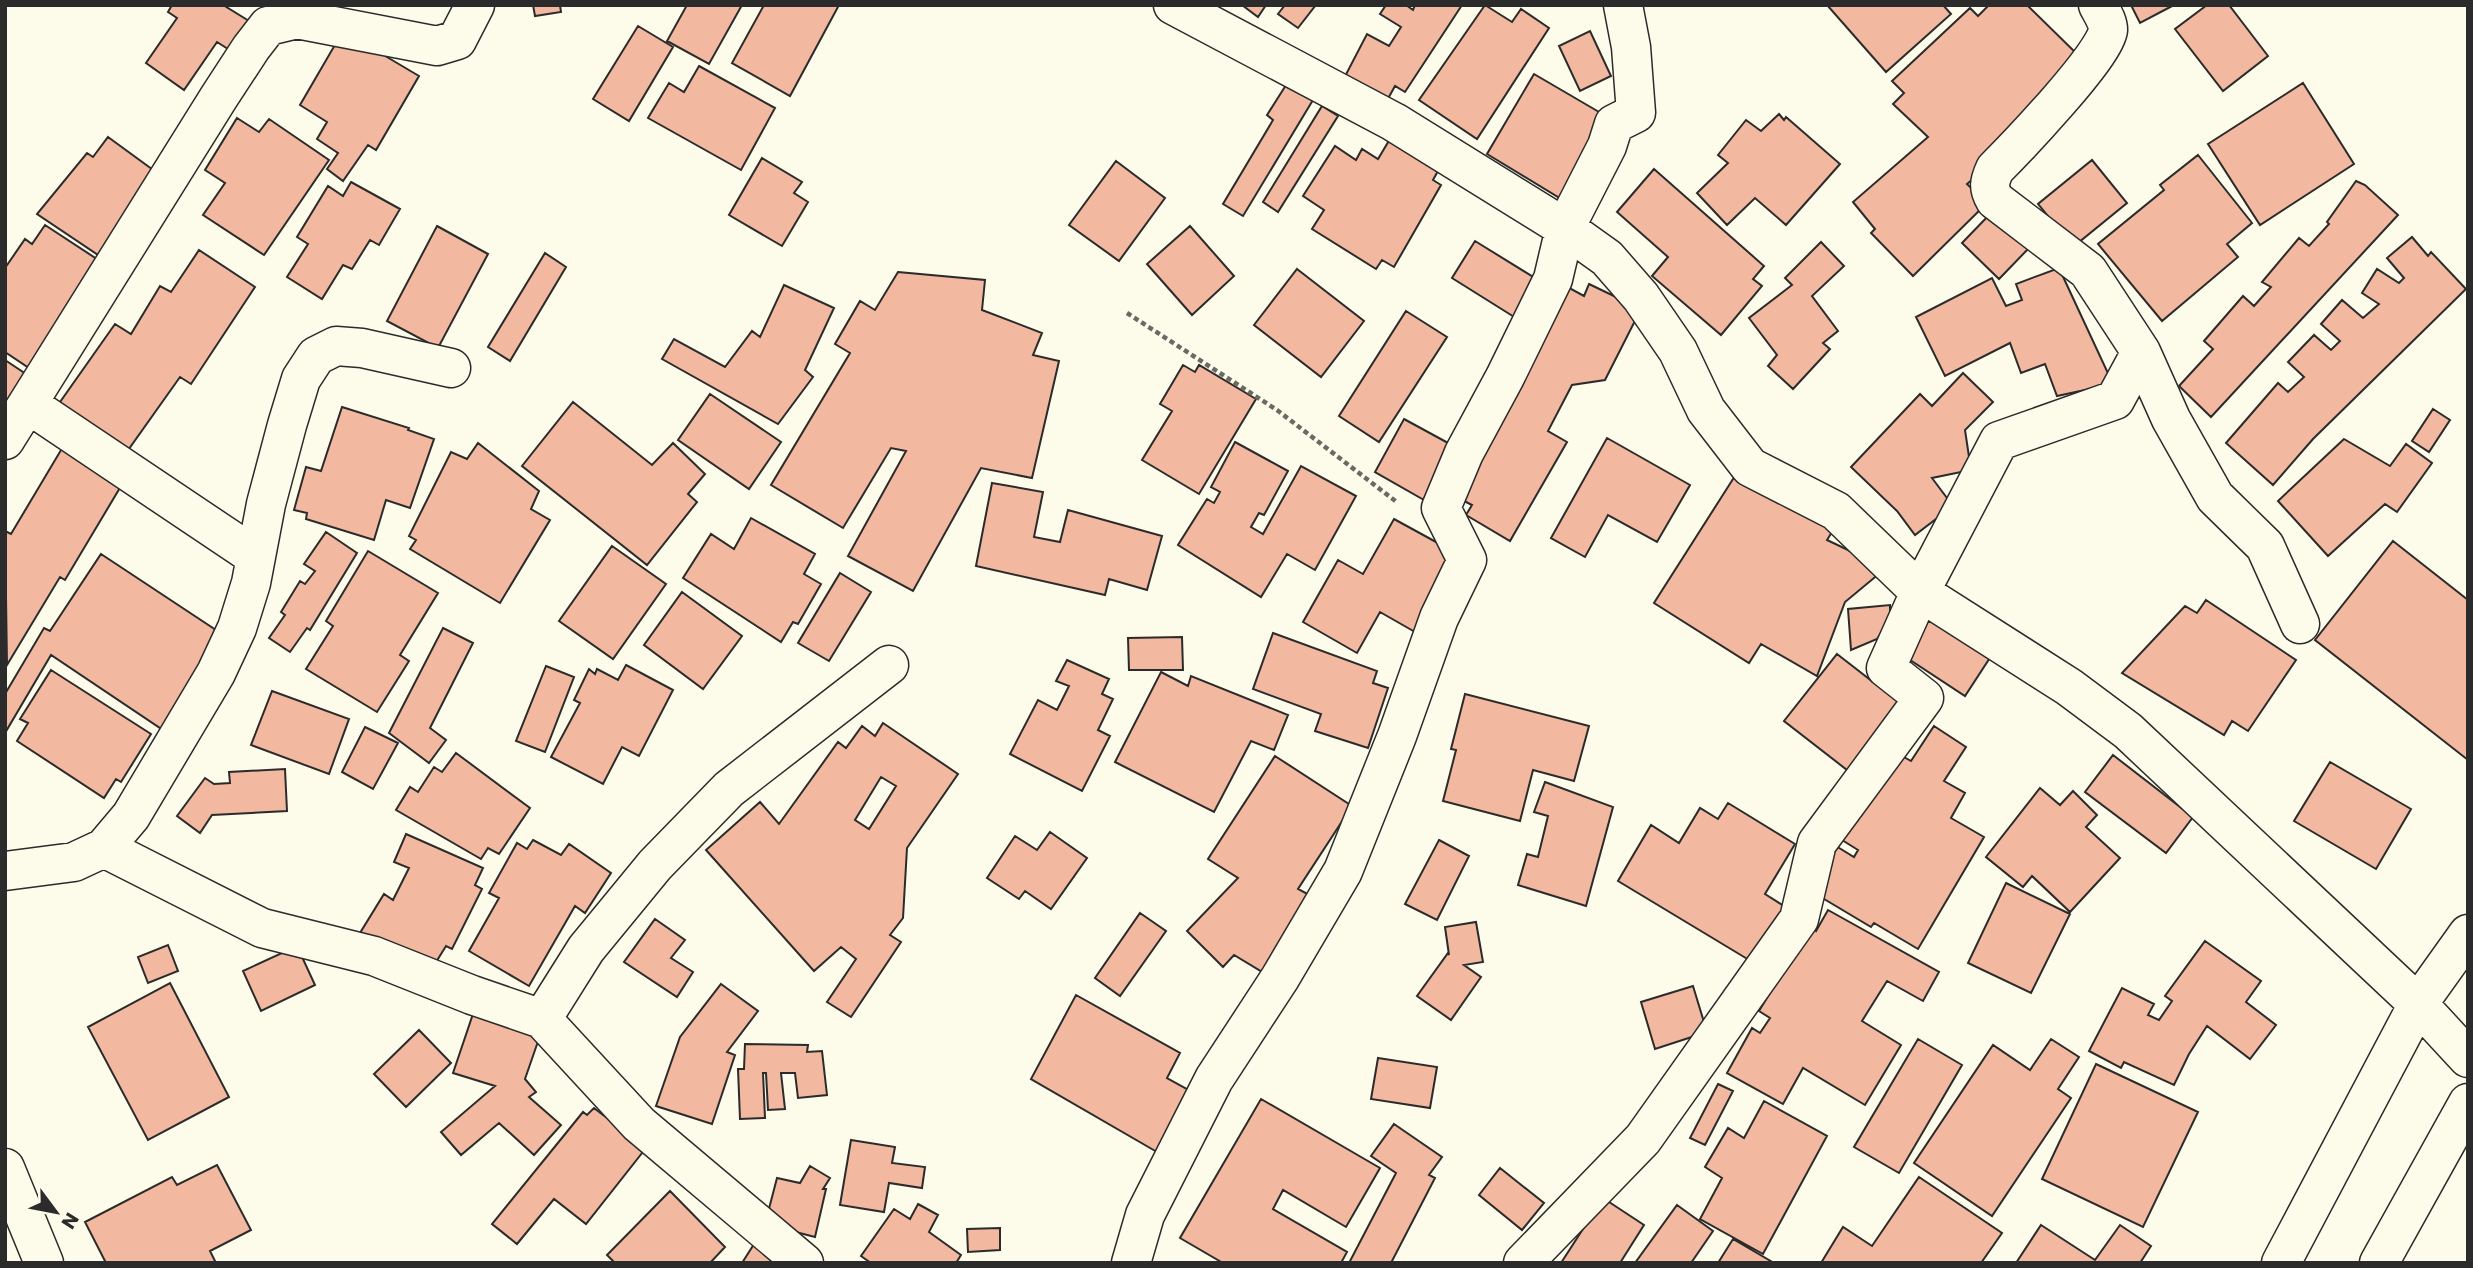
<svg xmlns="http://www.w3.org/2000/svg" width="2473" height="1268" font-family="Poppins,sans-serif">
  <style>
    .building { fill: #f2b8a0; stroke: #2b2b2b; stroke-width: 2; fill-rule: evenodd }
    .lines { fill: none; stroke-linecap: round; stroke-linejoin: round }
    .street-casing { stroke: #2b2b2b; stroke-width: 41 }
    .secondary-casing { stroke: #2b2b2b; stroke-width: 41 }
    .highway-casing { stroke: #2b2b2b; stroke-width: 41 }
    .path { stroke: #6a6964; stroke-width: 4.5; stroke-dasharray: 5 3.5; stroke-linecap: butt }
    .street { stroke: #fdfbea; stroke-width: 38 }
    .secondary { stroke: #fdfbea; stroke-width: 38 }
    .highway { stroke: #fdfbea; stroke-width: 38 }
  </style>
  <rect width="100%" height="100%" fill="#fdfbea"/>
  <path class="building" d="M172,5H223L254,24L236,54L217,42L184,90L146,63L177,18L168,12Z
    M533,5H560L561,12L535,16Z
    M687,5H742L709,64L667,41Z
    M764,5H839L790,96L732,63Z
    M1242,5H1266L1258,17Z
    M1285,5H1314L1315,6L1298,28L1278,14Z
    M1386,5H1406L1413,10L1415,5H1462L1405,92L1395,86L1384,106L1341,84L1367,34L1389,46L1401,27L1380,14Z
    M1485,5L1512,22L1521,9L1549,28L1477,139L1419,100Z
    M1827,5H1943L1951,14L1886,72Z
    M1989,5H2027L2078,55L1986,151L1994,161L1967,184L1987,203L1913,276L1871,233L1875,229L1853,202L1928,137L1893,104L1904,93L1892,81L1970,8L1978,16Z
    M2131,5H2174L2140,23Z
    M2207,5H2229L2268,56L2223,91L2175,29Z
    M638,26L673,47L629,121L593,99Z
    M343,31L419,76L376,150L368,145L343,181L327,169L338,153L317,139L327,122L300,105Z
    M1590,31L1611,76L1580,91L1559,46Z
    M699,66L775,108L741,170L648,118L669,83L684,92Z
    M1534,74L1611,119L1563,200L1487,154Z
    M2303,83L2354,164L2260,225L2208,144Z
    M1286,85L1319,90L1243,216L1223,204L1273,120L1267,115Z
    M1322,106L1338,116L1278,212L1263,202Z
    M1779,114L1784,120L1786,117L1840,164L1786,225L1755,198L1727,225L1697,193L1728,163L1718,155L1746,120L1761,131Z
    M237,118L259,132L269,119L329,160L264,255L203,215L225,183L205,170Z
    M108,137L160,175L107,261L37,214L87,153L93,157Z
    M1390,139L1439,169L1433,180L1441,185L1394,267L1382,260L1376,269L1312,229L1324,210L1303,196L1335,146L1356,160L1362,149L1378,159Z
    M2198,155L2252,223L2227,244L2238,257L2162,321L2098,244L2164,190L2160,185Z
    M762,158L802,182L794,193L808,202L782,246L729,215Z
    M2092,160L2127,203L2073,247L2038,204Z
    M1116,161L1165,198L1119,261L1069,225Z
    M1654,169L1764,266L1753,279L1762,286L1721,335L1652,276L1668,257L1617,212Z
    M2356,181L2365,185L2398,215L2211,417L2179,386L2213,349L2204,341L2243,296L2254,306L2271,287L2262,282L2299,238L2309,246L2329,224L2327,222Z
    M351,182L400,209L379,245L370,240L352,269L343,265L322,299L287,277L308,244L297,237L328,186L343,196Z
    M1992,212L2029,248L1999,279L1962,243Z
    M45,225L106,265L35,372L5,352V268L25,239L32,244Z
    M437,226L488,254L438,348L387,321Z
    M1190,226L1234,276L1192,315L1147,264Z
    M2412,237L2428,256L2431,252L2466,289L2313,439L2273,485L2226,443L2278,383L2288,392L2304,377L2288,362L2314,335L2331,350L2340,341L2321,324L2342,300L2363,318L2379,304L2362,293L2377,269L2399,283L2404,278L2387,258Z
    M1475,241L1543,283L1519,320L1452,278Z
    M1821,242L1844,266L1812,296L1838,331L1823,343L1830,349L1793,389L1768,366L1777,355L1749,318L1792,285L1785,278Z
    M199,250L255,287L191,384L180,377L121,460L53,412L115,324L131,334L160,286L171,292Z
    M545,253L566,267L510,361L488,347Z
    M2059,268L2113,384L2057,396L2045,364L2021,373L2010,343L1945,376L1916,317L1992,278L2006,306L2022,300L2016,284Z
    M1297,269L1364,321L1321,377L1254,325Z
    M898,272L985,280L982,310L1042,333L1033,355L1059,361L1032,478L981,468L913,591L848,556L906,451L891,448L843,528L771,485L850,353L835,344L860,301L875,310Z
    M1589,284L1641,309L1605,380L1572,385L1548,431L1567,442L1510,541L1466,515L1472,505L1456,497L1564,285L1584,296Z
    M784,285L834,308L805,370L813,377L778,424L662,359L674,339L725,367L752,331L760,337Z
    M1406,311L1447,337L1379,442L1339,416Z
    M5,360L35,380L5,425Z
    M1183,365L1195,372L1199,365L1256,399L1199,494L1142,460L1172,411L1160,404Z
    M1963,373L1993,402L1965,430L1971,470L1932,478L1953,506L1915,535L1897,511L1851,467L1920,394L1932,406Z
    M710,394L781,442L749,489L678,440Z
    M573,402L652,465L673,443L705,474L688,494L697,502L647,565L522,466Z
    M342,407L409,428L408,430L434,439L410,508L386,500L374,540L306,519L307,513L294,510L306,467L321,471Z
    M2433,409L2450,420L2429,452L2412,441Z
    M1404,419L1461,450L1431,504L1375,472Z
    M1607,438L1690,485L1657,542L1608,515L1585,557L1551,538Z
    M2344,439L2390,466L2406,444L2432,463L2397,512L2385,504L2328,556L2278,501Z
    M1235,442L1288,471L1264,515L1259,513L1251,527L1263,534L1301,466L1356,496L1315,570L1287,554L1261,597L1178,545L1207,499L1214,503L1220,492L1211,487Z
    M478,443L539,491L531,509L550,520L500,603L410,549L416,540L409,536L451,452L467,459Z
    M64,445L124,481L65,580L60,577L7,665L5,531L11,534Z
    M1740,468L1835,527L1827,540L1886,568L1845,602L1817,676L1761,644L1749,663L1654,603Z
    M992,483L1043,492L1034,537L1060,542L1068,510L1162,536L1147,590L1109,579L1105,595L976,566Z
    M751,518L815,554L804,574L821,584L798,624L793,622L781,642L683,578L711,534L734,549Z
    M1394,519L1458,554L1415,632L1380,612L1357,653L1303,622L1338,560L1363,574Z
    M326,532L357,553L310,630L307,628L290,652L269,638L285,615L281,612L300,581L305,584L315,571L304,564Z
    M2393,541L2468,600V760L2315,640Z
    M612,546L666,584L613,659L559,621Z
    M368,551L438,593L400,655L409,661L377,712L306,669L333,626L326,621Z
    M101,554L225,636L163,730L51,655L5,733V694L44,628L50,631Z
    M840,573L871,592L829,661L798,643Z
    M682,592L742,636L703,689L644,645Z
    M2206,600L2296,660L2248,731L2232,721L2224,735L2122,673L2185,606L2197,613Z
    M1890,605V620L1877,639L1851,650L1848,609Z
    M1932,608L1995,650L1965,696L1901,654Z
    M443,628L473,643L430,728L446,740L429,763L389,733Z
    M1273,633L1377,671L1373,683L1388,688L1368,748L1315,731L1321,714L1253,689Z
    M1182,637L1183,670H1129L1128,638Z
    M1837,654L1909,710L1856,777L1784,721Z
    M1067,660L1109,679L1102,694L1113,699L1098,730L1110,736L1082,791L1010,754L1038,700L1057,710L1069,686L1056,681Z
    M626,665L673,690L639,756L622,747L603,784L551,757L580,703L574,700L589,669L595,674L597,669L618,680Z
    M546,666L574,677L545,752L516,741Z
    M51,670L151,734L121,782L116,779L104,798L17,741L28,723L20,719Z
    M1161,672L1188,686L1191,676L1288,715L1274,750L1251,741L1214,812L1115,762Z
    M272,691L349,719L329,774L251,745Z
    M1465,694L1589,726L1574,781L1533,770L1520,821L1443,801L1456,750L1451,749Z
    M883,723L958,774L907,848L903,918L890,935L901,942L851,1017L827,1002L856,959L841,947L814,971L706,850L760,802L779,824L838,742L846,748L862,726L875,736ZM881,777L896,786L869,829L855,820Z
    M1934,726L1966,747L1944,781L1965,793L1951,818L1984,837L1918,949L1874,923L1871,927L1809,890L1836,846L1854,857L1858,850L1842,840L1895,752L1911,761Z
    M365,727L398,743L373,789L342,772Z
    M456,753L530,808L499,854L488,848L481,859L396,810L410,787L418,792L434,767L442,772Z
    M2113,755L2193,817L2166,853L2085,792Z
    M1275,756L1352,806L1298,889L1313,897L1269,976L1234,955L1223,967L1187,931L1238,878L1208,859Z
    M2330,762L2411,809L2376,869L2294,821Z
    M285,769L287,811L212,815L200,833L177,816L205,778L214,784L230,783L229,772Z
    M1545,782L1613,807L1586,906L1518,885L1527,854L1538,857L1548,816L1534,812Z
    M2040,788L2060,805L2073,791L2097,815L2086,827L2120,858L2070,912L2032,876L2023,887L1986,857Z
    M1728,803L1795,844L1765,894L1787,908L1754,963L1618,881L1651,825L1679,843L1700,808L1718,819Z
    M1050,832L1087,858L1051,909L1025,891L1019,899L987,878L1015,836L1037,850Z
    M406,834L483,868L475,885L482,889L452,949L446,946L428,975L360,933L384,894L393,900L409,868L394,862Z
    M533,840L561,855L569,844L611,873L585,913L575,906L529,986L469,951L499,898L489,893L517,843L527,849Z
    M1439,840L1469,856L1437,920L1405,904Z
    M2006,883L2070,914L2031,993L1968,963Z
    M1828,910L1939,972L1923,1001L1887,981L1862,1021L1901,1045L1865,1105L1803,1068L1783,1104L1727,1073L1752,1028L1760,1033L1770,1018L1759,1011L1810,927L1816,931Z
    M1140,913L1166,931L1120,996L1095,978Z
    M655,919L685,940L671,958L693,972L677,997L624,962Z
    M1476,922L1483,962L1464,965L1481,977L1451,1020L1417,996L1448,953L1449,955L1445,927Z
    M2205,941L2261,981L2246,1002L2276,1025L2250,1059L2207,1026L2189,1054L2174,1085L2124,1062L2121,1068L2089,1051L2122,988L2154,1004L2148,1015L2159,1020L2172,1001L2165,996Z
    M168,945L178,971L148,983L138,957Z
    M297,946L315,985L261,1011L243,971Z
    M170,983L229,1097L148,1140L88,1027Z
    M721,984L758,1011L727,1052L735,1055L712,1124L656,1106L680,1037Z
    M1693,986L1707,1032L1655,1049L1641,1002Z
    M1076,995L1180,1053L1167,1078L1192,1092L1157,1152L1031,1079Z
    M476,1005L543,1027L525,1079L536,1092L529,1097L561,1125L534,1155L499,1123L461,1155L441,1132L495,1086L453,1073Z
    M419,1030L451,1063L406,1107L374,1074Z
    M1918,1039L1962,1065L1899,1173L1854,1147Z
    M2051,1039L2079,1057L2058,1089L2071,1098L1992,1216L1914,1163L1993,1045L2030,1070Z
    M745,1044L808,1045L807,1052L822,1051L827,1095L798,1098L795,1073H781L785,1109L768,1110L766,1073H763L765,1118L740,1119L738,1069H744Z
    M1378,1058L1437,1067L1430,1108L1371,1099Z
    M2096,1064L2198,1112L2143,1227L2042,1179Z
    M1718,1084L1733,1091L1705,1145L1690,1138Z
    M1261,1099L1380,1168L1346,1227L1283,1190L1273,1209L1347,1252L1341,1263H1223L1180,1238Z
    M1764,1101L1827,1136L1763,1254L1700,1219L1722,1178L1705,1167L1728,1128L1744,1138Z
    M594,1108L646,1148L586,1224L554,1199L517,1244L492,1224L583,1112L587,1115Z
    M1394,1124L1442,1157L1429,1175L1435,1178L1391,1263H1349L1396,1173L1371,1156Z
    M851,1140L895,1147L892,1163L925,1167L922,1188L889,1183L884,1212L840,1205Z
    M217,1165L251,1230L210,1251L216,1263H106L85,1222L172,1177L177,1185Z
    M810,1166L830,1178L823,1189H826L815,1237L765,1224L777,1178L800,1183Z
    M1500,1168L1544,1203L1522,1230L1479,1195Z
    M1919,1177L2002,1233L1981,1263H1821L1843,1227L1872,1246Z
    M670,1191L725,1247L710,1263H615L607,1255Z
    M1603,1198L1644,1225L1620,1263H1561Z
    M918,1204L938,1215L929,1232L961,1255L956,1263H871L861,1256L894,1209L910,1219Z
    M1677,1205L1713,1231L1691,1263H1635Z
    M2041,1225L2095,1260L2120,1225L2151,1246L2140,1263H2016Z
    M1000,1228V1250L968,1252L967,1229Z
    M1733,1239L1774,1263H1718Z
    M756,1241L789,1263H742Z"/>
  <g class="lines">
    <defs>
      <path id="street" d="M1173,5L1394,122L1565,228L1607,258L1641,297L1678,351L1706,410L1750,467L1836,511L1920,592L2069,687L2128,731L2418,1004L2468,1058
        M2098,5C2102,13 2108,21 2108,30C2106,54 2016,148 1995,169C1989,182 1988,188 1995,200L2088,271L2141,352L2171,419L2215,497L2265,546L2300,624
        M28,404L256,557
        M5,440L219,97L251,48L268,26L297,19L437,46L457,40L475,5
        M104,848L262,928L374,956L472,995L542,1019L639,1124L804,1263
        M5,871L74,862L104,848L131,816L216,673L237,628L251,583L266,504L287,425L301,379L316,356L336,346L362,348L451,368
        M542,1019L586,949L655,865L729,789L889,665
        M1131,1263L1145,1215L1214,1079L1280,978L1343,871L1397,736L1439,618L1467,560L1441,508L1464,453L1505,377L1553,279L1565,228L1607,146L1614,124L1636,113L1631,47L1623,5
        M1523,1263L1643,1139L1799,919L1817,843L1924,698L1886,668L1920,592L1999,441L2115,400L2141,352
        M2281,1263L2418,1004L2468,934"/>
      <path id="secondary" d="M5,1168L44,1263"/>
      <path id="highway" d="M2379,1263L2468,1103"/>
    </defs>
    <use href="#street" class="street-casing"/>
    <use href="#secondary" class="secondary-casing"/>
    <use href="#highway" class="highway-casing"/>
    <path class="path" d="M1127,313L1277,410L1398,503"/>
    <use href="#street" class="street"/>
    <use href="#secondary" class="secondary"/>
    <use href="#highway" class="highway"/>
  </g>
  <rect width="2473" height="1268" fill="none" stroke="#2b2b2b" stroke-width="14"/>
  <g transform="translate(56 1212) rotate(122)" stroke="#fdfbea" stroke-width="5" paint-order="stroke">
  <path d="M0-5L12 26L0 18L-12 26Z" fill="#2b2b2b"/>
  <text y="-10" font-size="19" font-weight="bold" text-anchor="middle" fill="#2b2b2b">N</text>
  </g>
</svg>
